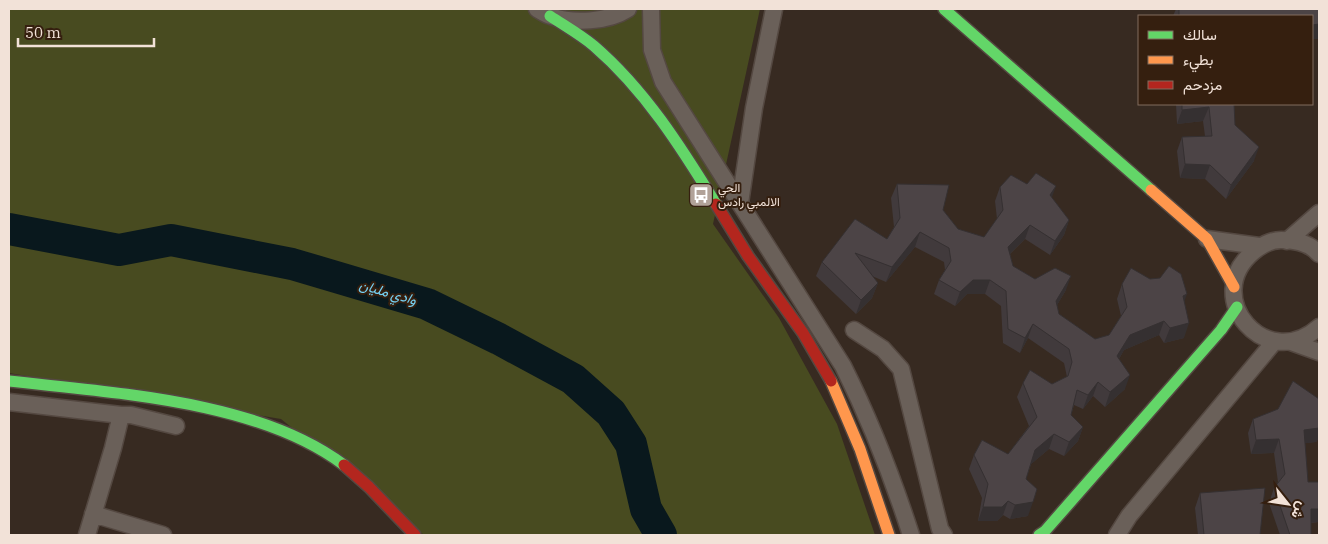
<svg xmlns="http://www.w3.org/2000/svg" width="1328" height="544" font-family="'IBM Plex Serif',Vazirmatn,serif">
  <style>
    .grass { fill: #484b20 }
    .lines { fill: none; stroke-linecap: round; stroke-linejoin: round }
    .river { stroke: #09181d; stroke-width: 32 }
    .street-casing { stroke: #544841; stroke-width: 19 }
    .fast-casing { stroke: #544841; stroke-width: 14 }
    .slow-casing { stroke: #544841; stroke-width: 14 }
    .jam-casing { stroke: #544841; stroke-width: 14 }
    .street { stroke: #6a6059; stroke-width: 16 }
    .fast { stroke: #63d668; stroke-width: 11 }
    .slow { stroke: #ff974d; stroke-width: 11 }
    .jam { stroke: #b3261e; stroke-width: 11 }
    .wall { fill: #413a3c }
    .shaded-wall { fill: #353031 }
    .building { fill: #4c4446; stroke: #353031 }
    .labels { text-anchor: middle; stroke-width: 4; stroke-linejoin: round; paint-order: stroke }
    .poi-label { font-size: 12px; fill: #f2e2d8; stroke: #351f0f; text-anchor: start }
    .water-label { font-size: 14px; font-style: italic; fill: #76d3f6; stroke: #351f0f }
  </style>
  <rect width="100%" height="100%" fill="#372a21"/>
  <path class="grass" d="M9,9H760L713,224L779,318L837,424L875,535H424L281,419L9,373Z"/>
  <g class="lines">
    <path class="river" d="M9,229L119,250L171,240L292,264L427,304L499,339L573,379L611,413L631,444L646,509L661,535"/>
    <defs>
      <path id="street" d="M537,9C541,11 546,15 551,16C573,24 608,22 628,9
        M651,9L652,50L663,82L843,366C871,422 892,476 911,535
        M740,203L754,108L774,9
        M1207,239L1259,246
        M1287,241L1319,213
        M1319,254C1310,243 1294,240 1281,240C1271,240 1260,246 1253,252C1200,297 1266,374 1319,327
        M854,330L883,349L901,369L940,529L944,535
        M1291,342L1319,352
        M9,402L121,415
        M93,514L163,535
        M87,535L113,448L121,415H131L176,426
        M1117,535L1129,516L1274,342"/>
      <path id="fast" d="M944,9L1151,190
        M550,16C565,26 581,35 594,46C645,90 681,147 716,204
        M9,381C113,393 258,400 344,465
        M1039,535L1045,531L1221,330L1237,307"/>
      <path id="slow" d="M1151,190L1207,239L1234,287
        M831,381L860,449L889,535"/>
      <path id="jam" d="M716,204L748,256L803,333L831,381
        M344,465L369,487L415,535"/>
    </defs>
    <use href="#street" class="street-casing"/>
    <use href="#fast" class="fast-casing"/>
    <use href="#slow" class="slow-casing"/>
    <use href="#jam" class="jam-casing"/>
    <use href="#street" class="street"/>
    <use href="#fast" class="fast"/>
    <use href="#slow" class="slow"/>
    <use href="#jam" class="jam"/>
  </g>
  <path class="wall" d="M1176,9H1319V39H1312V16H1173Z
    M1176,104H1234L1235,125L1254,161L1226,199L1205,179L1180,178L1177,151L1182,137L1205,136L1203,121L1177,124Z
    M897,184L943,210L958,229L984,237L997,219L995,201L1000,187L1052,198L1069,220L1064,235L1050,255L1025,239L1010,254L1013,266L1035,279L1066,290L1057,305L1059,314L1095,339L1109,335L1121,316L1117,299L1122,284L1185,302L1184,338L1164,343L1159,335L1124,350L1119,359L1125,389L1105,407L1093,396L1083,409L1074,405L1071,415L1083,427L1078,441L1064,456L1049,449L1031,464L1026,479L1028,516L1010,519L1003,515L997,521H978L982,498L969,469L974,455L1008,454L1029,426L1017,397L1023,383L1052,384L1067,377L1064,363L1028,338L1020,353L1003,343L1001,306L985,294H967L955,306L934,294L939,280L945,270L944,262L915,247L886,282L872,276L878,283L872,298L856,314L816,276L822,262L887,239L894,227L891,198Z
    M1319,399V438L1316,442L1305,443L1308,482H1319V522L1311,523V535H1280L1269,503L1274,488L1278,482L1274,453L1251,454L1248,433L1253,419Z
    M1200,493L1260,535H1198L1195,508Z"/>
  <path class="shaded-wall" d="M1319,24V39H1312V25Z
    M1209,107L1203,121L1177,124L1182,110Z
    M1259,147L1254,161L1226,199L1231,185Z
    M1185,164L1210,165L1205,179L1180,178Z
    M1056,186L1051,200L1050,195Z
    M1069,220L1064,235L1050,255L1055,241Z
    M1030,225L1025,239L1002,261L1008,247Z
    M920,232L915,247L886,282L892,267Z
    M1071,276L1066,290L1051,315L1056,301Z
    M973,280H990L985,294H967L955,306L960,292Z
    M878,283L872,298L856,314L861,300Z
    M1187,294L1182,308L1183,296Z
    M1164,321L1159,335L1124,350L1112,371L1117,356L1130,335Z
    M1189,323L1184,338L1164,343L1170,328Z
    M1033,324L1028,338L1020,353L1025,338Z
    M1130,375L1125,389L1105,407L1110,392Z
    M1098,382L1093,396L1083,409L1088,395Z
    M1083,427L1078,441L1064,456L1069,442Z
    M1319,428V438L1316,442L1299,444L1304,430Z
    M1054,434L1049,449L1030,465L1035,450Z
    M1279,439L1274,453L1251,454L1256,440Z
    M1008,501L1003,515L997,521H978L983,507Z
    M1033,502L1028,516L1010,519L1015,505Z
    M1311,509H1319V522L1306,523Z"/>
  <path class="building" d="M1179,9H1319V24L1312,25V26V16H1179Z
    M1182,104H1234L1235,125L1259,147L1231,185L1210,165L1185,164L1182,137L1212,136L1209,107L1182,110Z
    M1036,173L1056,186L1050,195L1069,220L1055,241L1030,225L1008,247L1013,266L1035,279L1055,268L1071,276L1056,301L1059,314L1095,339L1109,335L1127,307L1122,284L1131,268L1150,279L1160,278L1169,266L1181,274L1187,294L1183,296L1189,323L1170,328L1164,321L1130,335L1117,356L1130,375L1110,392L1098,382L1088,395L1077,390L1071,415L1083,427L1069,442L1054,434L1035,450L1026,479L1037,489L1033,502L1015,505L1008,501L1002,507H983L988,484L974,455L982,440L1008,454L1037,417L1023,383L1030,370L1052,384L1068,376L1072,362L1069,349L1033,324L1025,338L1008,329L1006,291L990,280H973L960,292L939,280L951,261L949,248L920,232L892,267L855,253L878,283L861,300L822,262L855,219L887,239L900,218L897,184L949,185L943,210L958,229L984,237L1003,210L1000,187L1011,175L1027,184Z
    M1293,381L1319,399V428L1304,430L1308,482H1319V509H1311V535H1290L1274,488L1285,474L1279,439L1256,440L1253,419L1278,409Z
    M1265,488L1260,535H1204L1200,493Z"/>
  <defs>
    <symbol id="bus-square" viewBox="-11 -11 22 22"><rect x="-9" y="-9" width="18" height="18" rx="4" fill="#b1a298" stroke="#351f0f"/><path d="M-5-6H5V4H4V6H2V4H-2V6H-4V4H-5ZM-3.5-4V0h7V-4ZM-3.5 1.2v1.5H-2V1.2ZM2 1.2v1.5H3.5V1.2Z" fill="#fff"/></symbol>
  </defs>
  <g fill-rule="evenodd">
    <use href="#bus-square" x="687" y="181" width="28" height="28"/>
  </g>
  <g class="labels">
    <g class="poi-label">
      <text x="718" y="192">الحي<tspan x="718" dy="14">الالمبي رادس</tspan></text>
    </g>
    <g class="water-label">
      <text transform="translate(388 292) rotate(16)" y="5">وادي مليان</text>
    </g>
  </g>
  <rect width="1328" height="544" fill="none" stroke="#f2e2d8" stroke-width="20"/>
  <rect x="1138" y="15" width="175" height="90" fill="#351f0f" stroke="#816d5f"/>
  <rect x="1148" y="31" width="25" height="8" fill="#63d668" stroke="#816d5f"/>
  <text x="1183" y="40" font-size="15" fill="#f2e2d8">سالك</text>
  <rect x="1148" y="56" width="25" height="8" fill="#ff974d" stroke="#816d5f"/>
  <text x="1183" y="65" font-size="15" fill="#f2e2d8">بطيء</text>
  <rect x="1148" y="81" width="25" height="8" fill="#b3261e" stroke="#816d5f"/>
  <text x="1183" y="90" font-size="15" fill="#f2e2d8">مزدحم</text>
  <g transform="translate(1288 504) rotate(120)" stroke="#351f0f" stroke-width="4" paint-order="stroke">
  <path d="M0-4L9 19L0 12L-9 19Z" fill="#f2e2d8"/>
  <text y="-8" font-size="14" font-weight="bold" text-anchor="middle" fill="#f2e2d8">ش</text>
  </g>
  <path d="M18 38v8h136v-8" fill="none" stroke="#f2e2d8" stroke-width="2.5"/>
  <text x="25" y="38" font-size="15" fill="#f2e2d8" stroke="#351f0f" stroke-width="4" paint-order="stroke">50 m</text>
</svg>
